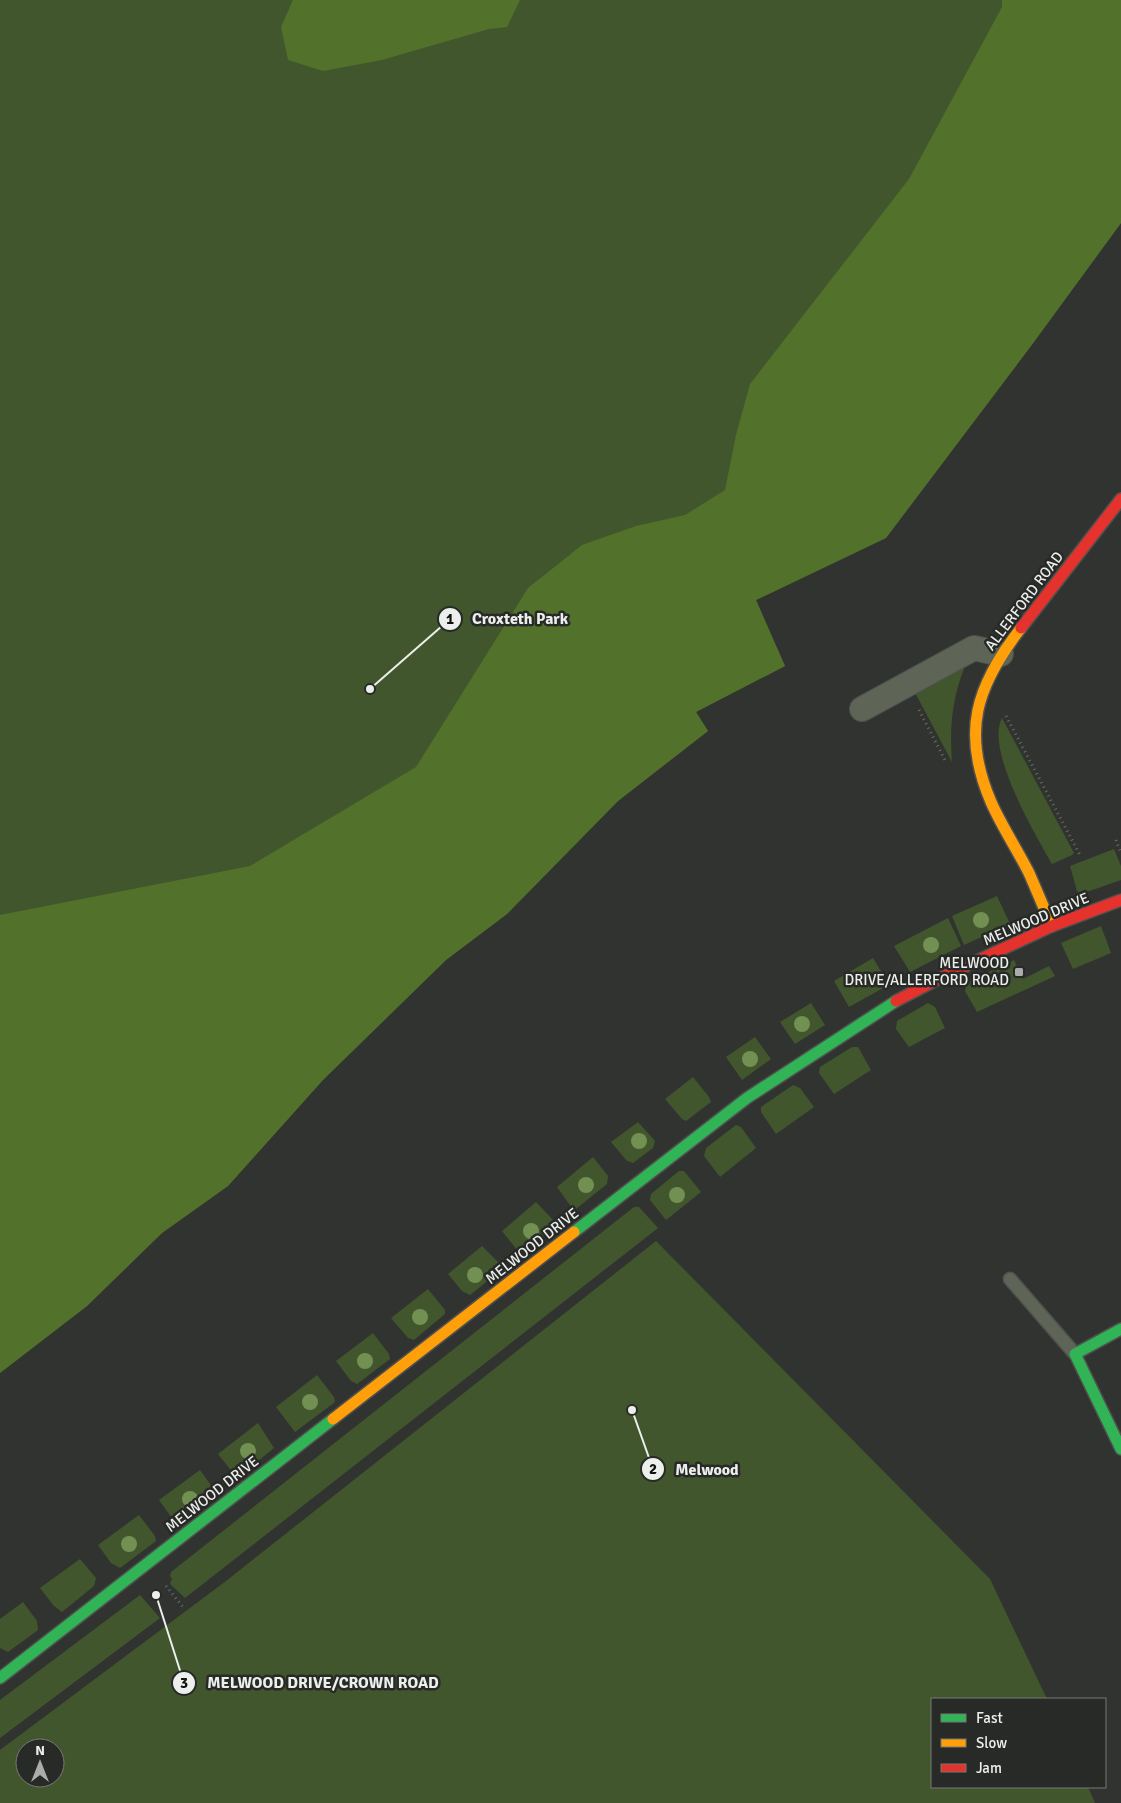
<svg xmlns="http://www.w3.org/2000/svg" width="1121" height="1803" font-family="Signika,sans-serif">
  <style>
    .green { fill: #42562d; fill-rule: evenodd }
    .forest { fill: #52712a }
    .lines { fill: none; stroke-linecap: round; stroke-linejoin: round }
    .lane-casing { stroke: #4f504f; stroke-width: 15 }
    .street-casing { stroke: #4f504f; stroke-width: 26 }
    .fast-casing { stroke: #4f504f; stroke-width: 14 }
    .slow-casing { stroke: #4f504f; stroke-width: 14 }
    .jam-casing { stroke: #4f504f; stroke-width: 14 }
    .path { stroke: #686e63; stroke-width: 3; stroke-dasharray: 1 4; stroke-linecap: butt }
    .lane { stroke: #5e6556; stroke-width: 12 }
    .street { stroke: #5e6556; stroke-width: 24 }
    .fast { stroke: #30b455; stroke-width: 11 }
    .slow { stroke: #ff9f0a; stroke-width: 11 }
    .jam { stroke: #e5322d; stroke-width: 11 }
    .tree { fill: #739053 }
    .poi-dot { fill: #abadaa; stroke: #272a26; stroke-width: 2 }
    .labels { text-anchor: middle; stroke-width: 5; stroke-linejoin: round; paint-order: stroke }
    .street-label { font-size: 15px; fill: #edefec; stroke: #272a26 }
    .poi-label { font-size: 15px; fill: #edefec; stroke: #272a26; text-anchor: end }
    .leader { fill: none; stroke: #edefec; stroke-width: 2 }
    .callout-dot { fill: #edefec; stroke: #272a26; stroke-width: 2 }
    .mark-label { font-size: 15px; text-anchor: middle; font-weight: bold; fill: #111 }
    .callout-label { font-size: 16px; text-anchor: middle; font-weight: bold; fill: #edefec; stroke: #272a26; stroke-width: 5; stroke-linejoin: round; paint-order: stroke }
  </style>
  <rect width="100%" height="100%" fill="#313330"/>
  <path class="green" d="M0,0H1121V223L1031,346L886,538L756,600L785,666L696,712L708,731L618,801L507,914L446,960L323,1080L228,1186L162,1233L87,1306L0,1373Z
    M969,656C953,693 949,722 952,762L912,687Z
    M1002,718L1074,853L1072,855L1052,864C1035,834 985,750 1002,718Z
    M1114,849L1121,866V880L1081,894L1077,891L1070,866Z
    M997,896L1010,924L964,945L952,916Z
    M948,918L961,946L910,972L894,946Z
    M1101,926L1111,953L1073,969L1061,943Z
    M873,958L885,978V987L849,1007L834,981Z
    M1014,960L1023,979L1049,966L1055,976L977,1012L965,991L967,982Z
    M811,1003L825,1025L795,1044L780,1022Z
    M928,1003L935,1007L945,1028L909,1047L896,1029L897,1021Z
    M755,1037L771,1059L742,1080L726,1057Z
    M852,1047H858L871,1070L834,1094L819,1073L820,1067Z
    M693,1077L709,1097L711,1102L686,1121L682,1119L665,1099Z
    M793,1085L800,1088L814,1107L776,1134L761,1112V1107Z
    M638,1122L655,1141L653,1148L633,1163L627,1161L611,1142Z
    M736,1125L741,1127L756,1148L720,1177L704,1156L706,1148Z
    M593,1157L608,1176L607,1184L576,1209L572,1208L557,1187Z
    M679,1171H684L701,1192L666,1220L650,1200L651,1194Z
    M536,1202L555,1222V1229L526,1252L518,1251L502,1231Z
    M634,1207H639L658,1228L185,1598L170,1584L172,1579L170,1576L171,1572Z
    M656,1241L990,1579L1047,1699H932V1787H1088L1095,1803H0V1750L226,1581ZM25,1748H55V1778H25Z
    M482,1246L500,1264V1271L470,1295L462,1291L448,1274Z
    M428,1289L445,1310V1314L414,1340L408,1338L391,1318Z
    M373,1333L389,1354L390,1359L357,1384L351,1381L336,1361Z
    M317,1375L334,1397L335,1402L295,1432L276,1407Z
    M258,1423L274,1448L237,1478L218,1454Z
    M200,1470L215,1491L214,1499L182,1522L172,1518L159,1500Z
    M139,1515L155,1536L156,1541L120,1568L111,1563L98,1545Z
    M80,1559L96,1578L94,1586L62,1612L54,1606L40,1588Z
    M140,1595L160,1618L0,1738V1700Z
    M23,1602L37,1621L38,1630L8,1652L0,1648V1619Z"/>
  <path class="forest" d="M293,0H520L507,27L489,29L382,60L323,71L288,60L281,27Z
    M1002,0H1121V223L1031,346L886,538L756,600L785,666L696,712L708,731L618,801L507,914L446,960L323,1080L228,1186L162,1233L87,1306L0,1373V915L250,866L416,767L528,588L582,545L636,526L685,515L725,490L736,435L750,384L909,179L1002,7Z"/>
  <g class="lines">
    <defs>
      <path id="lane" d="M1010,1279L1075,1354"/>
      <path id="street" d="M862,709L974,648L1001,654"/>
      <path id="fast" d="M574,1232L747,1098L896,1001
        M1121,1329L1075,1354L1121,1449
        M0,1678L333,1419"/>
      <path id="slow" d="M1021,628C976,686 961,732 991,802C1002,827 1017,849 1029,873C1037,891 1044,909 1052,926
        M333,1419L574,1232"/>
      <path id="jam" d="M1021,628L1121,499
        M896,1001L940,978L1052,926L1121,900"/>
    </defs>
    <use href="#lane" class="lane-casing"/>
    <use href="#street" class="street-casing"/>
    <use href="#fast" class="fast-casing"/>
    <use href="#slow" class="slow-casing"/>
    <use href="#jam" class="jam-casing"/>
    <path class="path" d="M919,710L946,762
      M1006,716L1080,855
      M1116,840L1121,854
      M166,1586L183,1607"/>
    <use href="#lane" class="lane"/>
    <use href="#street" class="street"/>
    <use href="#fast" class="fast"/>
    <use href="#slow" class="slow"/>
    <use href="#jam" class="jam"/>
  </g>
  <g class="tree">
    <circle cx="981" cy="920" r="8"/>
    <circle cx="931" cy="945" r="8"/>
    <circle cx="802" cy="1024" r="8"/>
    <circle cx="750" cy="1059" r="8"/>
    <circle cx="639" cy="1141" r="8"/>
    <circle cx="586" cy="1185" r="8"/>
    <circle cx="677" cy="1195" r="8"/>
    <circle cx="531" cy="1231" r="8"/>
    <circle cx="475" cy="1275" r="8"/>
    <circle cx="420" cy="1317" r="8"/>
    <circle cx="365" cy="1361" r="8"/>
    <circle cx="310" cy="1402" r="8"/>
    <circle cx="248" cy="1451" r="8"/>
    <circle cx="190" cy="1499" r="8"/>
    <circle cx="129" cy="1544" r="8"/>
  </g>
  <rect class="poi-dot" x="1014" y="967" width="10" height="10" rx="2.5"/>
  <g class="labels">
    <g class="street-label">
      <text transform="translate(1024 601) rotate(-53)" y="5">ALLERFORD ROAD</text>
      <text transform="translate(1036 919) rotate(-23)" y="5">MELWOOD DRIVE</text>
      <text transform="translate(532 1246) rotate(-38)" y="5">MELWOOD DRIVE</text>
      <text transform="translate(212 1494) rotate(-38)" y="5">MELWOOD DRIVE</text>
    </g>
    <g class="poi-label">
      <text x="1009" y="968">MELWOOD<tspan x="1009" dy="17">DRIVE/ALLERFORD ROAD</tspan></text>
    </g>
  </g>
  <path class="leader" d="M370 689L450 619M632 1410L653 1469M156 1595L184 1683"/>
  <g class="callout-dot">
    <circle cx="370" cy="689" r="5"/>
    <circle cx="632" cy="1410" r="5"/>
    <circle cx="156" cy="1595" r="5"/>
    <circle cx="450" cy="619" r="12"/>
    <circle cx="653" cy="1469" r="12"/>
    <circle cx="184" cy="1683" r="12"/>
  </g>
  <g class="mark-label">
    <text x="450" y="624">1</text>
    <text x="653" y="1474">2</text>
    <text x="184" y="1688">3</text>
  </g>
  <g class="callout-label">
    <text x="520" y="624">Croxteth Park</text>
    <text x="707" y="1475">Melwood</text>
    <text x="323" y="1688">MELWOOD DRIVE/CROWN ROAD</text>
  </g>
  <rect x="931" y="1698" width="175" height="90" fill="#272a26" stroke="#767975"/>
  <rect x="941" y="1714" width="25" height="8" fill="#30b455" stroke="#767975"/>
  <text x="976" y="1723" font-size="15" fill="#edefec">Fast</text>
  <rect x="941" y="1739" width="25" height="8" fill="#ff9f0a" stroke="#767975"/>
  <text x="976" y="1748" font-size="15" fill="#edefec">Slow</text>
  <rect x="941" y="1764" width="25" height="8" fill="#e5322d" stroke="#767975"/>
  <text x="976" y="1773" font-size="15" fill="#edefec">Jam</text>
  <g transform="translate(40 1763)"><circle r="24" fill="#272a26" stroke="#767975"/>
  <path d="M0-4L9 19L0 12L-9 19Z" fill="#abadaa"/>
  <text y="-8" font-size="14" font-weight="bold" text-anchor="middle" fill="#edefec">N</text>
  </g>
</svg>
